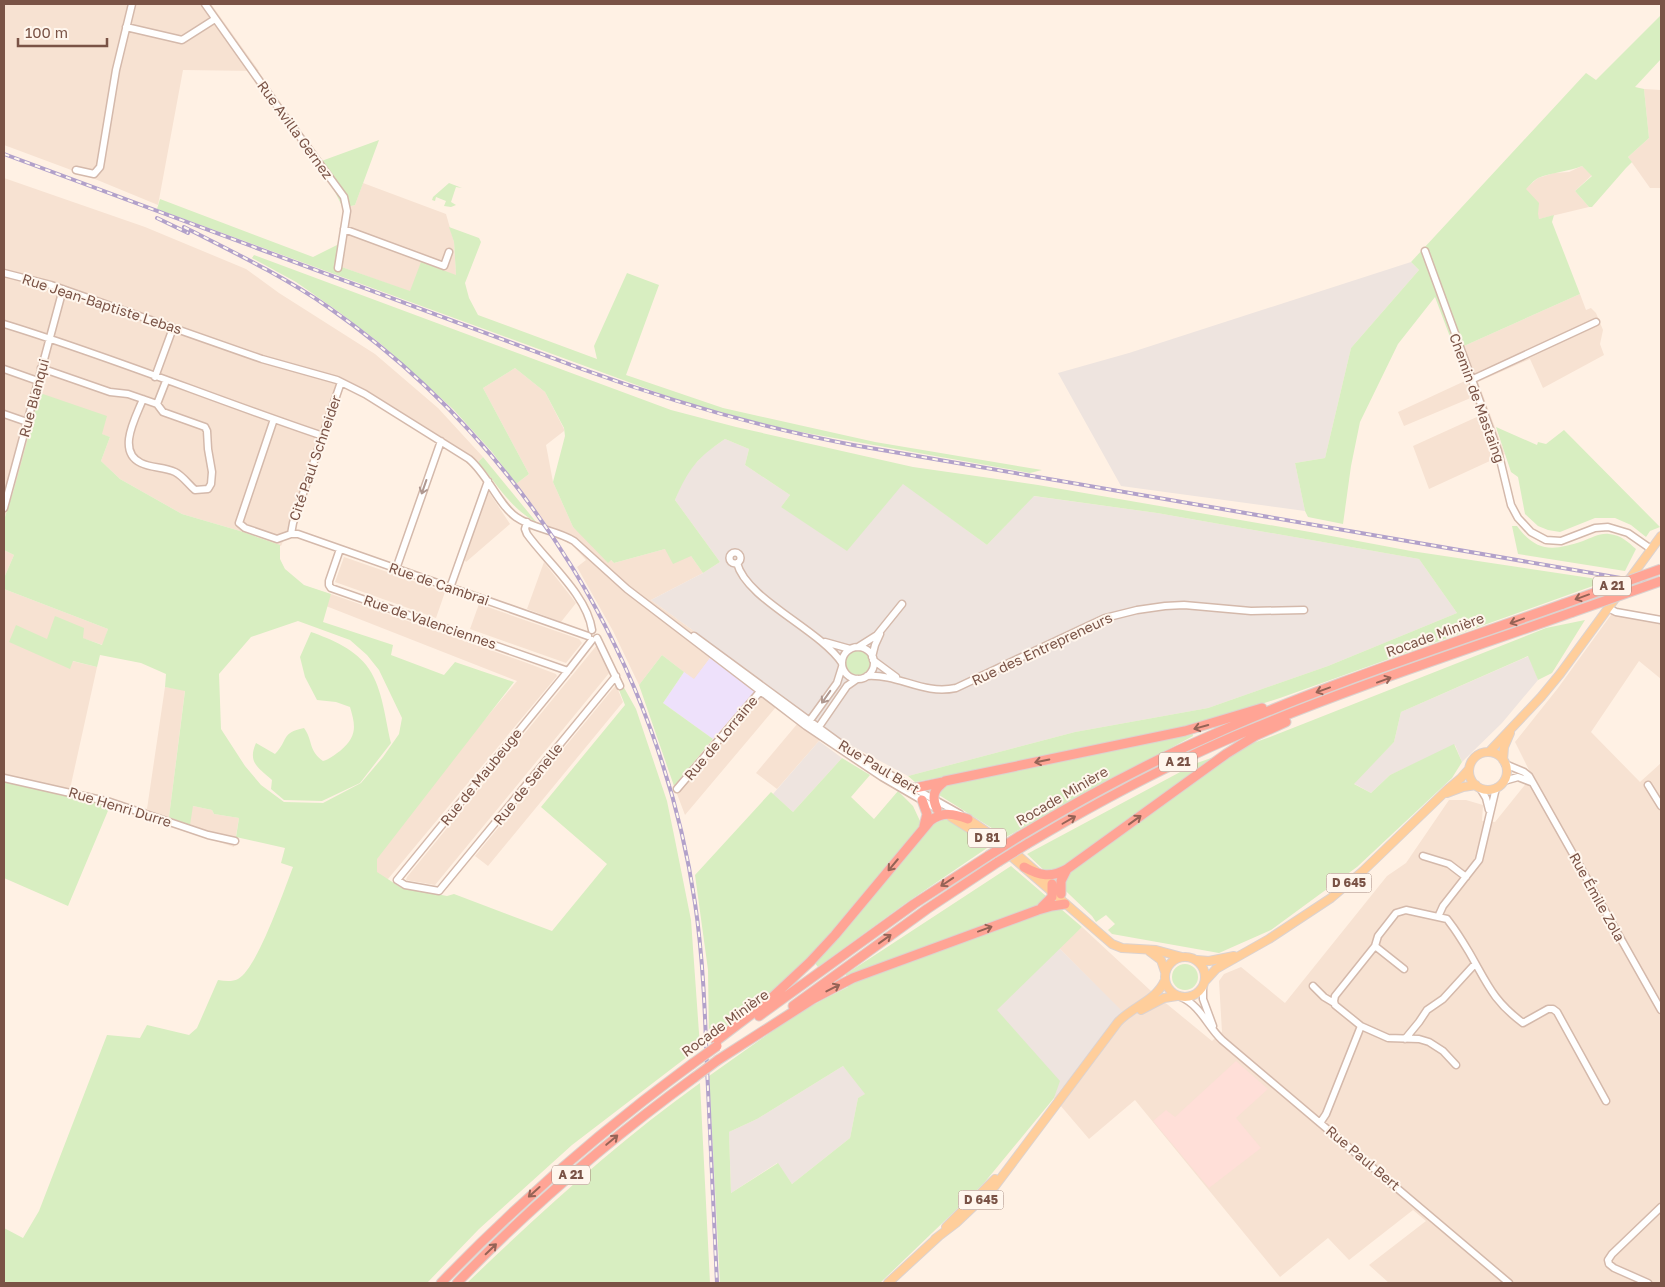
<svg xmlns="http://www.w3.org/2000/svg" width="1665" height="1287" font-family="'Golos Text',sans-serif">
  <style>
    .residential { fill: #f7e2d2 }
    .commercial { fill: #ffdfd8 }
    .industrial { fill: #eee4df }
    .education { fill: #eee1fb }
    .green { fill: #d8eec1; fill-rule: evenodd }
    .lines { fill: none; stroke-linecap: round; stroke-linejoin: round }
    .minor-casing { stroke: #d4b9ab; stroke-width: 9 }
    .major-casing { stroke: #dcd2cf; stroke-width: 10 }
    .highway-casing { stroke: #dcd2cf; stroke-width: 11 }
    .minor { stroke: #fff; stroke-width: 6 }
    .major { stroke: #ffce9b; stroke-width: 8 }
    .highway { stroke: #ffa495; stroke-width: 9 }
    .rail-casing { stroke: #b2a1ca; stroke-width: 4 }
    .rail { stroke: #fff6ed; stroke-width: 2; stroke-dasharray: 5.5; stroke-linecap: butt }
    .highway-bridge-casing { stroke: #dcd2cf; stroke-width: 11; stroke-linecap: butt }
    .highway-bridge { stroke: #ffa495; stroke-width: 9 }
    .oneway { stroke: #af9890 }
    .oneway2 { stroke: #956356 }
    .labels { text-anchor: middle; stroke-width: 4; stroke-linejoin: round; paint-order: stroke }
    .shield { fill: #fff6ed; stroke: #a28478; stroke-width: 1 }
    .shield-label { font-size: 12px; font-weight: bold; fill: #7a5346 }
    .street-label { font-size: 14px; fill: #7a5346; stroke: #fff6ed }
  </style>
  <rect width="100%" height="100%" fill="#fff1e4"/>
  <path class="residential" d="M4,4H211L259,71L183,70L158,205L90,177L4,145Z
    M1644,89L1661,90V188H1650L1628,157L1649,138Z
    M1582,166L1592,175L1575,191L1589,207L1539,219L1525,189L1538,178L1554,173L1569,172Z
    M4,178L145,227L246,269L279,293L375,354L438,408L483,457L472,468L458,455L352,391L338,385L285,537L281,546L240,531L182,514L120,479L101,461L110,437L101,434L14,489L4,520Z
    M363,183L446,214L454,242L456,275L411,292L336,265L343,208L355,205Z
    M1580,294L1586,310L1591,308L1596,313L1603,330L1600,344L1604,355L1543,388L1530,359L1478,382L1505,454L1429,489L1413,446L1479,416L1473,397L1404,426L1398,412L1467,380L1455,350Z
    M515,368L545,392L564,429V431L546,445L553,482L573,527L614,563L665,549L691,556L703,573L651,600L756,676L828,733L819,741L777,789L756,773L798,723L776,707L685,815L674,786L755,690L710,658L694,680L662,655L639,685L613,631L577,567L586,560L572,545L555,536L516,484L529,474L483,388Z
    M487,489L510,524L466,562L463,558Z
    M4,550L14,555L4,578Z
    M344,557L445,592L436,618L335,582Z
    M544,562L576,603L561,622L527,609Z
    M4,589L108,629L103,645L82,638L55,616L70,668L72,661L97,667L70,789L147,809L165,687L185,690L169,817L193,806L212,810L214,814L239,818L234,847L110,806L68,794L4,781Z
    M331,594L527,663L556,674L557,676L388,879L357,872L517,681L326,606Z
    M479,604L579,639L582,643L566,663L470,629Z
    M1616,608L1661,616V679L1639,661L1591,732L1640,782L1661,763V1283H1389L1369,1265L1426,1221L1413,1210L1349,1260L1328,1238L1280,1277L1135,1100L1089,1139L1054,1098L1123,1013L1059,948L1082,927L1151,991L1212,1041L1222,1032L1219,981L1224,974L1241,967L1285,1003L1387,876L1406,863L1449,800H1466L1483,805L1482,821L1495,822L1532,776L1515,742L1558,688Z
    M597,645L610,672L601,683L435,885L406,880L407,877Z
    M616,685L623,702L488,866L475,856Z"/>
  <path class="commercial" d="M1236,1061L1268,1089L1236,1118L1261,1148L1209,1188L1153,1121L1166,1110L1175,1117Z"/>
  <path class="industrial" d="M1411,262L1419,270L1351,348L1325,458L1295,463L1305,511L1121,486L1058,373L1129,353Z
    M725,439L749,449L745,465L790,495L781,507L904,484L987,545L1033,496L1157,513L1419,559L1457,613L1328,666L1208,708L1075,732L908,776L828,733L756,676L651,600L703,573L720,562L675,500L685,475L705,453Z
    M1529,656L1538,680L1502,723L1462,762L1455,745L1390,775L1371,793L1353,783L1394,742L1401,712Z
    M819,741L842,758L793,812L773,794Z
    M1059,948L1124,1013L1054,1098L1059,1081L996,1010Z
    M843,1066L866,1094L858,1098L850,1138L792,1184L777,1163L731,1193L729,1132L757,1119Z"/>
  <path class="education" d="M710,658L755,691L713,739L663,703L684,672L694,679Z"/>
  <path class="green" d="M1661,15V59L1635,87L1644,89L1649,138L1628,157L1632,162L1626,168L1592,207H1589L1575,191L1592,176L1582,166C1568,172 1552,172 1538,178C1534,180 1529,186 1526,189L1539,203L1538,214L1539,219L1554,215L1552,222L1580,294L1455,350L1435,297L1398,344L1360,422L1351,466L1343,524L1308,517L1305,511L1295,463L1325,458L1351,348L1419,270L1411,262L1586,73L1596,80Z
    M379,140L355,205L343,208L331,184L316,163Z
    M449,183L462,188L456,187L451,202L456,205L451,207L444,206L446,201L436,197L435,201L432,200L433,197Z
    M160,199L313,257L339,244L336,265L410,291L421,262L456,275L454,242L449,227L479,238L481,242L465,283L469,298L478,315L597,359L594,346L627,273L659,285L626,375L723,408L875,442L1042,470L1030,473L784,429L683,402L157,209Z
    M254,255L671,410L736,427L913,467L1038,485L1310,532L1411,551L1604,580V582L1280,698L1215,719L1190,724L1193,736L1006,837L939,795L942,788L937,778L915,782L908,776L1075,732L1208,708L1328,666L1457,613L1419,559L1157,513L1034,496L987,545L903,484L847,551L781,507L790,495L745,465L749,449L725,439C697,458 689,468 675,500L720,562L703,573L691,556L673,564L665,549L614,563L611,560L608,563L573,527L553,482L565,436L564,428L545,392L515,368L483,388L529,474L516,484L492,452L453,409L381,344L339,312L296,282L252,258Z
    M40,393L107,416L102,434L110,437L101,461L120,479L182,514L240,531L280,545V559L285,569L304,585L331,594L323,622L393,645L391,655L444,675L455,662L514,682L377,859V872L400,887L447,896L454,894L552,931L607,864L541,807L625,705L617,685L622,684L636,709L667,801L675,840L691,920L700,1047L572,1145L479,1229L427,1283H4V1228L23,1238L39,1211L107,1035L140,1038L147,1025L189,1035L197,1028L218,980C225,981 232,982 238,979C257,969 284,890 293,867L281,863L285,848L236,837L239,818L214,814L212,810L193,806L190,825L169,817L185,691L165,687L166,674L141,663L100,655L97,667L73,661L70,669L9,642L16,625L47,639L55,616L84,628L83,638L102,645L108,629L4,589V578L14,555L4,550V520L14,489ZM298,621L350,640L367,655L379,670L402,718L399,734L383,757L361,783L323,803L284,802L261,785L245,766L221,729L219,674L251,637Z
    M1496,427L1537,445L1538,442L1546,444L1564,430L1660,527L1650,531L1646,537L1631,525L1615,518H1595L1560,532L1548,530L1538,526L1525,514L1518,477L1511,472Z
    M483,457L537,523C509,507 498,485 478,462Z
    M1512,526H1517C1537,554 1555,550 1583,541C1592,538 1599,533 1609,534C1621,535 1628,542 1636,549L1625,571L1518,554Z
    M1585,620L1552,673L1538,680L1528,656L1401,712L1394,742L1354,784L1371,793L1390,775L1454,744L1462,762L1452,778L1357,867L1271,930L1219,953L1112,934L1108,930L1115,924L1106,915L1096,922L1092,916L1027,854L1197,763L1270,737L1546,628Z
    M311,632C331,639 357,650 369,669C383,690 385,719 391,743L360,783L322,801L284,800L271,789L272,780C259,768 247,763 256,743L275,754C289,740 280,733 304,728C313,740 308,750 323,761C330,759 334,755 340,751C357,736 356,727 350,707L336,702L317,700L305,677L300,657Z
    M846 663a12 12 0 1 1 24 0a12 12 0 1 1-24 0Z
    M662,655L684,672L663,703L713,739L674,786L639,685Z
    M842,758L870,775L851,797L874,819L898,791L913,806L920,821L928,827L942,820H948L990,846L906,903L818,967L810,957L781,984L709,1041L708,970L695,875L771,792L793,812Z
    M4,781L68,794L110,806L68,906L4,878Z
    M1011,866L1082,927L997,1010L1060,1081L1054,1098L984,1183L880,1283H720L709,1076L788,1020L822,1000L848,987L846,974ZM843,1066L865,1094L858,1098L850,1138L792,1184L778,1163L731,1193L729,1132L757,1119Z
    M1172 977a13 13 0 1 1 26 0a13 13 0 1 1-26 0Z
    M700,1083L710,1283H467C541,1212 616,1143 700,1083Z"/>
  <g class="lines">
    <defs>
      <path id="minor" d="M205,4L278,107L344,197L347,211L338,268
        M126,27L182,40L215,19
        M76,170L94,174L100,167L116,70L132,4
        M344,229L444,266L449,252
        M1425,251L1498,451L1511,505L1518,518L1531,532L1546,540L1561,541L1595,528L1608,527L1628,533L1651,549
        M4,273L51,285L262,359L337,380L365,394L469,459C488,475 498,504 516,517C533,529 556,530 574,541L627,589L806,726L882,777L937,809
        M4,324C112,357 216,400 323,436
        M41,368L110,392L128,394L157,404L163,412L205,427L207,431L208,449L212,472L211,484L208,489L195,490C188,484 183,476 175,472C164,467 151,468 141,463C116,451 136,417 143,399
        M4,369L38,381
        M155,377L173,328
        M1471,380L1596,322
        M157,404L166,381
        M4,414L27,422
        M274,419L239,523L245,528L277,539L291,534
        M4,508L63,289
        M527,522L525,529L527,534C547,562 587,595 592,630
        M291,534H298L588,636
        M291,534L293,523L341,382
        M340,549L329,581V585L331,588L568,671
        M729.5 558a5.5 5.5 0 1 1 11 0a5.5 5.5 0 1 1-11 0Z
        M737,563C746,599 819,629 842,663
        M396,569L441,441
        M450,588L488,481
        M1608,608L1616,612L1661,620
        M694,636L845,747L873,765L960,814
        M597,638L620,686
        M592,640L568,671L397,880L405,885L439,891L616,676
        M825,642L850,649
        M858,647L877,635L902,604
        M842 663a16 16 0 1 1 32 0a16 16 0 1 1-32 0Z
        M872,657L875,645L880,634
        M873,660L896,677
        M867,676C900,674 922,695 956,688L1092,624L1105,618L1137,610L1165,606L1184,605L1251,611L1304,610
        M808,723L837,683L842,667
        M816,731L847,686L857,679
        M1505,764L1524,772L1529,776L1661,1010
        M4,778L110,802L208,835L235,841
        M1504,781L1518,777L1531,782
        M1648,785L1661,806
        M1480,788L1486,798L1489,810
        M677,789L763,688
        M1423,856L1449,864L1466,877
        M1438,917L1447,919L1450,923C1457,932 1463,942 1469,952C1487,983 1493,1001 1523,1023L1548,1009H1553L1557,1012L1606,1101
        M1375,946L1404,969
        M1313,986L1324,997L1334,1003
        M1203,987V999L1213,1026
        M1181,997C1201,1006 1207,1026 1222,1040L1509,1283
        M1361,1026L1388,1038L1419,1039L1429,1042L1443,1051L1456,1065
        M1405,1039L1419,1022L1427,1010L1443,999L1475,964
        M1320,1123L1326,1114L1361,1026L1335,1005L1334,1001L1335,996L1375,946L1378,936L1396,913L1406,910L1438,917L1443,906L1479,860L1496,788
        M1648,1283L1614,1268L1609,1264L1608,1260L1612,1254L1661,1207"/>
      <path id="major" d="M1489,752L1541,697L1560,674L1661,536
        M1469 771a19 19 0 1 1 38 0a19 19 0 1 1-38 0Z
        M1503,760L1504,747L1510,733
        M1447,793L1463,787L1476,785
        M951,817L1005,851L1112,944L1122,948L1156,950L1182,957
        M968,819L1005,844L1056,889
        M1149,951L1161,960L1165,972
        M1165 977a20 20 0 1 1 40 0a20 20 0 1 1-40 0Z
        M1197,960L1209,961L1234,956
        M1205,981L1216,969L1269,939L1331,898L1363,871L1448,789L1461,778L1469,769
        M1141,1010L1164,998L1177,996
        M977,1197L995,1179
        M946,1227L968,1205
        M935,1239L956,1223L995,1186L1118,1022C1133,1006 1156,1001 1165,980
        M888,1283L939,1236"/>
      <path id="highway" d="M915,788L943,782
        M922,800L927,814L924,826
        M937,809C931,796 934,789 945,781L1185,731L1262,708
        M1018,837C1081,799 1145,764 1212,735C1326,684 1446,646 1563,604
        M1027,844C1094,804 1163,767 1235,736C1346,689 1460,652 1573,612
        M1024,867C1040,876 1051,878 1067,869L1226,754L1255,736L1286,722
        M1061,894V881L1067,869
        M1042,907L1052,897V884
        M793,1006L927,909L998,862
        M759,1016L914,904L988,856
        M716,1041L765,1004L810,962L835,935L930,821C943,811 954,814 968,819
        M718,1060L813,999L853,978L1038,910L1052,906L1065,904
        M441,1283C518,1203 602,1130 692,1064
        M457,1283C530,1207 610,1139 695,1077"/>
    </defs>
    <use href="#minor" class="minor-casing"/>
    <use href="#major" class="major-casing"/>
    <use href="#highway" class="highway-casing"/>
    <use href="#minor" class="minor"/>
    <use href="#major" class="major"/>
    <use href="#highway" class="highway"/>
    <defs>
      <path id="rail" d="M4,154L582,369C673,402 758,427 853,445L1661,585
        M157,218L188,233
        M184,227C233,252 283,276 328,307C525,444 660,666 695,903C703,957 705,1012 707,1067C710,1139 713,1211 717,1283"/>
    </defs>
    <use href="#rail" class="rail-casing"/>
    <use href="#rail" class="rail"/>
    <defs>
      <path id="highway-bridge" d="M1563,604L1661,569
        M1573,612L1661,581
        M988,856L1018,837
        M998,862L1027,844
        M692,1064L717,1046
        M695,1077L718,1060"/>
    </defs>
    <use href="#highway-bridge" class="highway-bridge-casing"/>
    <use href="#highway-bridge" class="highway-bridge"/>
  </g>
  <defs><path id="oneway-shaft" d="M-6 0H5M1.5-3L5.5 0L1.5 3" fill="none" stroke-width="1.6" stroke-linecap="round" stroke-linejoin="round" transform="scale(1.25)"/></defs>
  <g class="oneway">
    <use href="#oneway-shaft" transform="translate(424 487) rotate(109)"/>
    <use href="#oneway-shaft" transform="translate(826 697) rotate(125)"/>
  </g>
  <g class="oneway2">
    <use href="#oneway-shaft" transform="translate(1582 597) rotate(160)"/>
    <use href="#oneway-shaft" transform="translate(1517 621) rotate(160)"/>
    <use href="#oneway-shaft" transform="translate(1384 680) rotate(-20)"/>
    <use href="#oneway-shaft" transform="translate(1323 690) rotate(160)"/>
    <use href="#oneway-shaft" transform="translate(1201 727) rotate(165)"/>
    <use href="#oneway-shaft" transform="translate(1042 761) rotate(168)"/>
    <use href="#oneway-shaft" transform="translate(1069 820) rotate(-30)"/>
    <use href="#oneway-shaft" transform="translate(1135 820) rotate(-36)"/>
    <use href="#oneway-shaft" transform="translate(893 865) rotate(130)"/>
    <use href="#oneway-shaft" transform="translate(947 882) rotate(146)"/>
    <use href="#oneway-shaft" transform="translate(985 929) rotate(-20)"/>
    <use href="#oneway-shaft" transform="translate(885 939) rotate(-36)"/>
    <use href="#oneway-shaft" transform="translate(833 988) rotate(-27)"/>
    <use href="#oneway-shaft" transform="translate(612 1140) rotate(-40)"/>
    <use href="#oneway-shaft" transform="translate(534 1192) rotate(138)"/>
    <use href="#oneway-shaft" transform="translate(491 1249) rotate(-44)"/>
  </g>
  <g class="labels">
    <g class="shield">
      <rect x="1593" y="576.5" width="38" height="19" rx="4"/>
      <rect x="1159" y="752.5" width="38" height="19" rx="4"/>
      <rect x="968" y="828.5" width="38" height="19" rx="4"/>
      <rect x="1326.5" y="873.5" width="45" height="19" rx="4"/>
      <rect x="552" y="1165.5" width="38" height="19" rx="4"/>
      <rect x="958.5" y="1190.5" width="45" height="19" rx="4"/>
    </g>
    <g class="shield-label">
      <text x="1612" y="590">A 21</text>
      <text x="1178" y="766">A 21</text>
      <text x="987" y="842">D 81</text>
      <text x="1349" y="887">D 645</text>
      <text x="571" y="1179">A 21</text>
      <text x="981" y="1204">D 645</text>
    </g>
    <g class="street-label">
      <text transform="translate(295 130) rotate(54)" y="5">Rue Avilla Gernez</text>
      <text transform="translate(102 304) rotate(18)" y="5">Rue Jean-Baptiste Lebas</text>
      <text transform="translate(34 398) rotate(-75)" y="5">Rue Blanqui</text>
      <text transform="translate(1477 398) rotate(70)" y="5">Chemin de Mastaing</text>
      <text transform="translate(315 458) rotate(-71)" y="5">Cité Paul Schneider</text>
      <text transform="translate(439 584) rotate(19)" y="5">Rue de Cambrai</text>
      <text transform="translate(430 622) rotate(19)" y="5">Rue de Valenciennes</text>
      <text transform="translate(1435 635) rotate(-20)" y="5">Rocade Minière</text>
      <text transform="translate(1042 649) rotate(-25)" y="5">Rue des Entrepreneurs</text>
      <text transform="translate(721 738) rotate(-50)" y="5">Rue de Lorraine</text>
      <text transform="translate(879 767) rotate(31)" y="5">Rue Paul Bert</text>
      <text transform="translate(481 777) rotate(-51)" y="5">Rue de Maubeuge</text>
      <text transform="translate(528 784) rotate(-51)" y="5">Rue de Senelle</text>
      <text transform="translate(1062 796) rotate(-30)" y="5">Rocade Minière</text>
      <text transform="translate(120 807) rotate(17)" y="5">Rue Henri Durre</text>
      <text transform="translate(1597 897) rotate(61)" y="5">Rue Émile Zola</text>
      <text transform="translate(725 1023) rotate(-36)" y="5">Rocade Minière</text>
      <text transform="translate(1363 1158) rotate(40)" y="5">Rue Paul Bert</text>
    </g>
  </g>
  <rect width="1665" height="1287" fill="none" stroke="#7a5346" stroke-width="10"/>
  <path d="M18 38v8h89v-8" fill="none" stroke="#7a5346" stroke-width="2.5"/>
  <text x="25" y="38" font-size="15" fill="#7a5346" stroke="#fff6ed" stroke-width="4" paint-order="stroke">100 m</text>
</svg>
